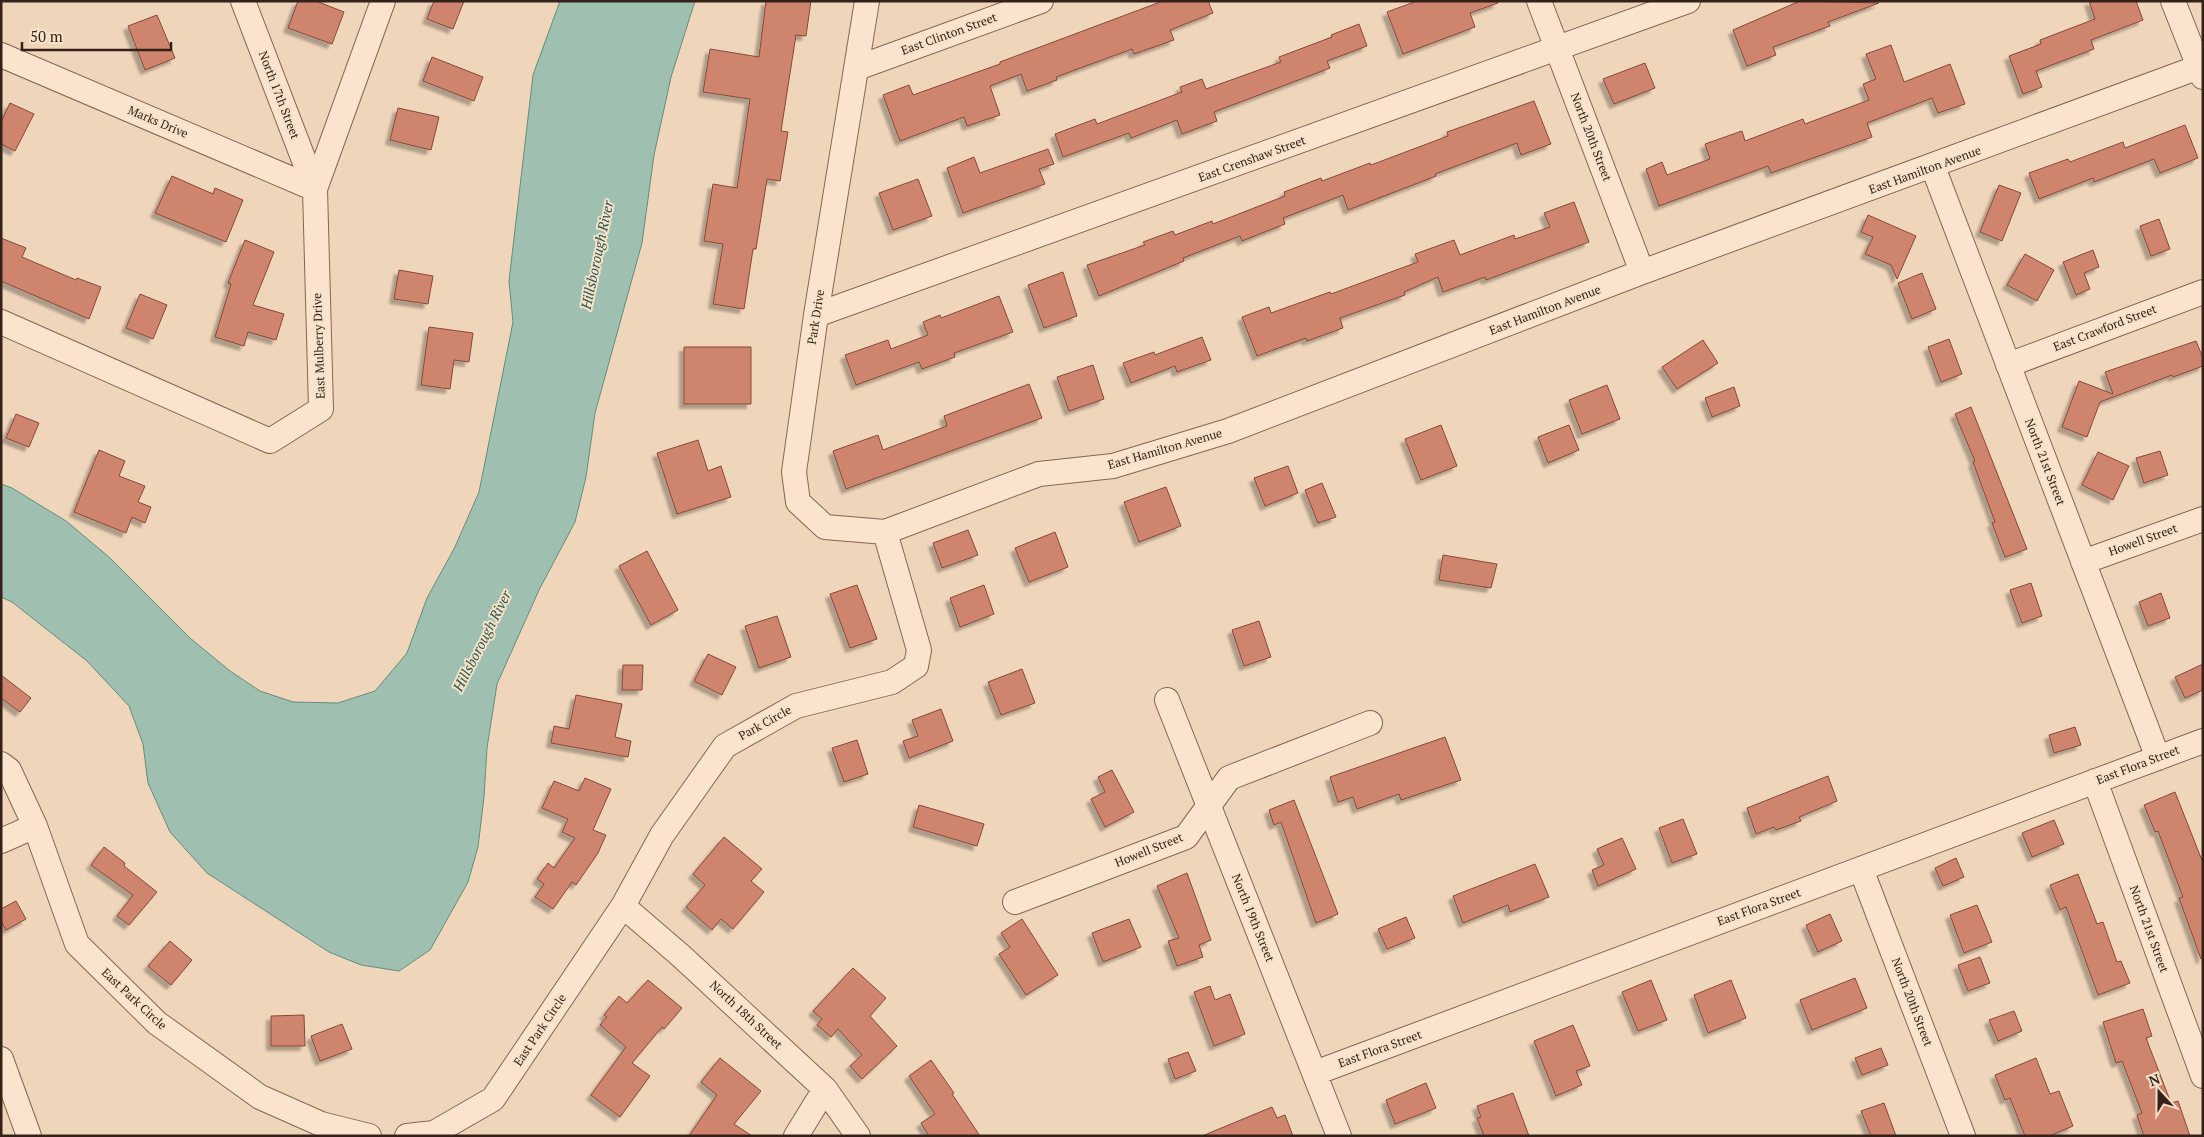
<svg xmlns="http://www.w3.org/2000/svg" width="2204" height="1137" font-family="'PT Serif',serif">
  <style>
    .water { fill: #9fbfb0; stroke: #668c7c }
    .building { fill: #cf846e; stroke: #864939; filter: url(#shadow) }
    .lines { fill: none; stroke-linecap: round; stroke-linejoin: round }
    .minor-casing { stroke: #866554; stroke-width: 26 }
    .minor { stroke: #fae4cd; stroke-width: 24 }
    .labels { text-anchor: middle; stroke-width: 4; stroke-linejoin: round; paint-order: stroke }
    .street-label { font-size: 12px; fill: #34221a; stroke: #f6e1c9 }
    .water-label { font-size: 14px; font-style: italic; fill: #28554a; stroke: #f6e1c9 }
  </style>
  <defs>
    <filter id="shadow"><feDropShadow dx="-4.5" dy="4.5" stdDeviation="1" flood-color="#0004"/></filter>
  </defs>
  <rect width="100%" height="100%" fill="#efd5ba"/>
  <path class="water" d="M560,1H695L671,77L654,155L642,243L595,413L586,477L575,522L539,590L497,684L487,748L484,797L478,847L468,882L430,950L399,971L361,965L329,952L207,873L170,832L148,783L143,744L129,706L87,661L12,602L1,597V484L12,488L66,521L109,557L190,638L230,671L260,691L293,702L338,703L375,691L407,653L427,598L455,547L479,492L513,322L509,281L533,75Z"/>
  <path class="building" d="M298,1H316L344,12L332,44L288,28Z
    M434,1H464L453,29L427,19Z
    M766,1H811L806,36L796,35L781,131L788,132L780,181L767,179L756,249H753L744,309L713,304L723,244L704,241L713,184L737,188L750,99L703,92L710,49L759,57Z
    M1163,1H1208L1213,13L1170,30L1174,40L1134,54L1132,49L1056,77L1057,80L1027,91L1021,74L990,86L1000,115L967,126L964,117L900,141L883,95L909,85L913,95L1000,64V62Z
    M1417,1H1497L1498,3L1470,13L1475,27L1403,54L1387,12Z
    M1800,1L1879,3L1828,22L1830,26L1773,47L1776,55L1747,66L1733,30Z
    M2089,1H2136L2143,20L2091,40L2094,49L2036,71L2042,87L2023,94L2009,56L2041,44L2040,40L2095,19Z
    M157,15L175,58L145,70L128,26Z
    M1359,24L1367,46L1327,61L1330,68L1214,112L1217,121L1182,134L1177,120L1131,138L1129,133L1063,157L1055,134L1095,119L1097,124L1182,92L1180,87L1202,79L1206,89L1281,62L1279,57L1332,37L1331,35Z
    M1891,45L1904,82L1950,64L1965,104L1938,113L1932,98L1867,123L1872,137L1771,173L1768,166L1659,206L1646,169L1662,162L1667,175L1710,159L1705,144L1742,131L1745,141L1803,119L1805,124L1869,100L1863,84L1876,79L1866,54Z
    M432,57L483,77L474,101L423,81Z
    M1645,63L1655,88L1614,104L1603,79Z
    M1534,101L1551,144L1521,155L1517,143L1435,174L1436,176L1348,210L1343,195L1283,218L1285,224L1242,241L1240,236L1183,258L1184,261L1099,296L1087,265L1145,245L1143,242L1173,231L1175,235L1212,221L1213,224L1285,196L1284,192L1321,178L1322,181L1370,163L1371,165L1448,136L1447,132Z
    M10,103L34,114L15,151L1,144V122Z
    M398,108L439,117L431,150L390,140Z
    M2185,125L2198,158L2160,173L2154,159L2094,182L2093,178L2039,199L2029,173L2068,159L2070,162L2123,142L2125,148Z
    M1048,149L1054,164L1039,169L1045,184L963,213L947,168L974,157L980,173Z
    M172,176L213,194L215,188L243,200L226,242L155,213Z
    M918,179L932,216L893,230L879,193Z
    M1999,185L2021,193L2002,241L1980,232Z
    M1574,202L1589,242L1486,280L1485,277L1443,292L1438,277L1404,292L1405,295L1340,318L1343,328L1307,341L1306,338L1257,356L1242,317L1269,307L1271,313L1330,292L1331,294L1418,262L1415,254L1454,240L1460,255L1514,235L1515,239L1550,227L1544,213Z
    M1868,215L1916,236L1897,279L1891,265L1865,254L1873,237L1861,232Z
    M2159,219L2170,249L2151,256L2140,226Z
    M1,238L26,248L22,257L76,280L77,278L101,287L89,319L1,281Z
    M245,240L274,252L253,305L284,314L276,340L248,332L244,346L215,337L231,284L228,283Z
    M2093,250L2099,267L2084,273L2090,289L2076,295L2063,262Z
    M2025,254L2054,270L2037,301L2007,285Z
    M399,270L433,276L428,304L394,299Z
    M1063,272L1077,316L1044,328L1028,285Z
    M1922,273L1936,309L1912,319L1898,283Z
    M140,294L167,305L153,339L126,328Z
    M999,296L1013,332L954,353L955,357L922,369L919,362L856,385L845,355L888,340L891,349L928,335L923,322L940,315L941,318Z
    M429,327L473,333L469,362L454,360L450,389L421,385Z
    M1202,337L1211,360L1177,372L1175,366L1131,383L1123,363L1154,352L1155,355Z
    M1949,339L1962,374L1941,382L1928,347Z
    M1703,340L1718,363L1677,389L1662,367Z
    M2196,341L2203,358V366L2173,377L2172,375L2100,402L2087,437L2062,427L2079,381L2113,394L2105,372Z
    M684,347H751V404H684Z
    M1093,365L1104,399L1069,411L1057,377Z
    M1029,384L1042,418L846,489L833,451L878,435L883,450L947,426L944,416Z
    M1607,385L1620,419L1582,434L1569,400Z
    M1734,387L1740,406L1712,417L1705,398Z
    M1971,407L2027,549L2005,557L1992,523L1995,522L1973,462L1975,461L1955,414Z
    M16,414L39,423L29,447L6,438Z
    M1441,425L1457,466L1421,480L1405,439Z
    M1569,425L1579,450L1548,463L1538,437Z
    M698,440L708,471L721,466L731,497L677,514L657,453Z
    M99,450L125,461L119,476L145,486L138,502L151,507L145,523L132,517L126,533L74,512Z
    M2160,451L2168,475L2144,483L2136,458Z
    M2098,452L2129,466L2113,500L2082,485Z
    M1288,466L1298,493L1265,506L1254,478Z
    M1322,483L1336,517L1318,523L1305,490Z
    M1166,487L1181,526L1139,542L1124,502Z
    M968,530L978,555L942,568L933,543Z
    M1055,532L1068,567L1029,582L1015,548Z
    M647,551L678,610L651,625L619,566Z
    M1443,555L1497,564L1491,588L1439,580Z
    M2031,583L2042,616L2022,623L2010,590Z
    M857,585L877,639L850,648L830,594Z
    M984,585L994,614L960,627L950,598Z
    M2161,593L2170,618L2148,626L2139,602Z
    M777,616L791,657L759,668L745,626Z
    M1259,621L1271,657L1244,666L1232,630Z
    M708,654L736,667L722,695L694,681Z
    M2203,664V690L2185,698L2175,677Z
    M623,665H643L642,690H622Z
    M1022,669L1035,703L1001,715L988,682Z
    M1,675L31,698L20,712L1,698Z
    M576,695L622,704L615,737L631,741L628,757L551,743L554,726L569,729Z
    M941,709L953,741L909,758L903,741L918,736L912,720Z
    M2075,727L2081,745L2054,753L2049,735Z
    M1445,737L1461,780L1401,800L1399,794L1357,809L1353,797L1338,802L1330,777Z
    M857,740L868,774L844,782L832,748Z
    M1112,770L1134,812L1105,827L1091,799L1105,792L1098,777Z
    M1828,776L1837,801L1799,817L1801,821L1776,830L1774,827L1756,834L1747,808Z
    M585,778L611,789L593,830L606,835L598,853L576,885L572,882L553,909L535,897L544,884L537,879L548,863L554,868L575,838L562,832L568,819L542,808L554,781L579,791Z
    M2175,792L2203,863V958L2201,959L2179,898L2183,897L2158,831L2155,832L2144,805Z
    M1294,800L1338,914L1316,923L1281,822L1274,825L1269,810Z
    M919,805L984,824L977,846L913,827Z
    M1683,819L1697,854L1672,863L1659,828Z
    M2054,820L2064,844L2032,857L2022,833Z
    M724,837L762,869L751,881L764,892L733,929L721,919L712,930L686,907L705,885L693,874Z
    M1622,838L1636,869L1598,886L1592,870L1604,865L1597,849Z
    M104,847L125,863L124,866L157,892L129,925L117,916L133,895L91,865Z
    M1956,858L1964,877L1943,886L1935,868Z
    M1535,864L1549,897L1510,912L1508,905L1463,923L1453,896Z
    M1187,873L1211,940L1199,945L1203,957L1177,966L1168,941L1179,938L1157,886Z
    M2078,874L2097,924L2103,922L2117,962L2121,961L2130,983L2098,995L2066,907L2060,910L2050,885Z
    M16,901L26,919L6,930L1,921V909Z
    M1977,905L1992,942L1964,953L1950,915Z
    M1830,914L1842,941L1818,952L1806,925Z
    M1406,917L1415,938L1387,949L1378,929Z
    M1022,919L1058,975L1026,995L999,954L1010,947L1001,933Z
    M1129,919L1141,947L1103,962L1092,933Z
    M170,941L192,960L171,985L148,966Z
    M1980,957L1990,983L1968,991L1958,965Z
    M853,968L886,998L870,1016L897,1046L862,1079L850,1066L862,1055L838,1029L831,1037L817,1025L822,1019L813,1011Z
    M1855,978L1867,1008L1812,1030L1800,1000Z
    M648,980L682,1008L664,1029L662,1027L632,1063L650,1076L620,1117L591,1095L626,1047L600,1025L607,1017L604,1015L619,996L627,1003Z
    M1651,980L1667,1020L1638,1031L1622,992Z
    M1731,980L1746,1018L1708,1033L1694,995Z
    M1210,986L1215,1000L1230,994L1245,1034L1214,1046L1194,992Z
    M2143,1009L2152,1036L2146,1038L2171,1103L2178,1101L2190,1136H2144L2137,1115L2142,1113L2122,1061L2116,1063L2103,1022Z
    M2014,1011L2022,1031L1998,1041L1989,1020Z
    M304,1015L305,1046H271V1016Z
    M342,1024L352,1049L320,1061L311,1036Z
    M1573,1025L1590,1066L1576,1071L1582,1085L1556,1096L1534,1041Z
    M1881,1048L1888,1065L1862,1075L1855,1058Z
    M1188,1052L1196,1071L1175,1079L1168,1059Z
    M720,1058L761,1091L734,1124L752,1136H689L717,1095L701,1082Z
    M2036,1058L2050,1094L2059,1091L2073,1126L2049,1136H2025L2010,1098L2005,1100L1995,1075Z
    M931,1060L954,1093L952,1094L980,1136H929L921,1123L935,1114L909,1076Z
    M1426,1083L1436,1108L1395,1124L1386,1100Z
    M1513,1093L1529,1136H1484L1477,1118L1481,1117L1477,1106Z
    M1884,1103L1896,1136H1871L1861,1111Z
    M1272,1107L1277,1118L1285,1115L1293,1136H1202Z"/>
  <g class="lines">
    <defs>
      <path id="minor" d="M243,1L315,189
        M867,1L816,315L794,472L798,502L825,527L885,532L1039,474L1113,466L1228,431L1642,272L2199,67
        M1539,1L1642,272
        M2173,1L2203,77
        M1,55L315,189
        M857,68L1041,1
        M1933,167L2158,758
        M816,315L1688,1
        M1,322L270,441L321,409L315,189L383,1
        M2008,365L2203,292
        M2083,562L2203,519
        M1167,700L1339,1136
        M1,764L9,770L35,826L77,944L157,1023L260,1097L321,1124L369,1136
        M2095,781L2203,1076
        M1,841L35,826
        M1861,869L1963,1136
        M1015,902L1186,837L1229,778L1370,723
        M623,906L680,955L825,1089L858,1136
        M1,1059L29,1136
        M1315,1073L2203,741
        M407,1136L434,1133L493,1099L623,906L662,835L725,746L796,706L892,682L916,666L919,650L885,532
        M796,1136L825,1089"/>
    </defs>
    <use href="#minor" class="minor-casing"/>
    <use href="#minor" class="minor"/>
  </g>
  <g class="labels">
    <g class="street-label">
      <text transform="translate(949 34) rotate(-20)" y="4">East Clinton Street</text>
      <text transform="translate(279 95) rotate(69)" y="4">North 17th Street</text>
      <text transform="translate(158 122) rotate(23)" y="4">Marks Drive</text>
      <text transform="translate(1591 137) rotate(69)" y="4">North 20th Street</text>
      <text transform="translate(1252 159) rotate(-20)" y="4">East Crenshaw Street</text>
      <text transform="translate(1925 170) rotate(-20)" y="4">East Hamilton Avenue</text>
      <text transform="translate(1545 310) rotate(-21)" y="4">East Hamilton Avenue</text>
      <text transform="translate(816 317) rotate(-81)" y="4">Park Drive</text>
      <text transform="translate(2105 328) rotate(-21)" y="4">East Crawford Street</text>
      <text transform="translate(319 346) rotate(-92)" y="4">East Mulberry Drive</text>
      <text transform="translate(1165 449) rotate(-16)" y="4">East Hamilton Avenue</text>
      <text transform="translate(2045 462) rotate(69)" y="4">North 21st Street</text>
      <text transform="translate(2143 540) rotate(-20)" y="4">Howell Street</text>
      <text transform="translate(765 723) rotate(-29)" y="4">Park Circle</text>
      <text transform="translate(2138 765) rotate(-21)" y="4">East Flora Street</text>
      <text transform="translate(1149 850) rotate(-22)" y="4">Howell Street</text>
      <text transform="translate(1759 907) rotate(-20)" y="4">East Flora Street</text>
      <text transform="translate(1253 918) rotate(68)" y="4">North 19th Street</text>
      <text transform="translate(2149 929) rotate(70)" y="4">North 21st Street</text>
      <text transform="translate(134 999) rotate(43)" y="4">East Park Circle</text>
      <text transform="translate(1912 1002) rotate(69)" y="4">North 20th Street</text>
      <text transform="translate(746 1015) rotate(43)" y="4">North 18th Street</text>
      <text transform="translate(540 1030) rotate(-56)" y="4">East Park Circle</text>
      <text transform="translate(1380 1049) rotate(-20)" y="4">East Flora Street</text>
    </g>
    <g class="water-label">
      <text transform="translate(597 255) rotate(-78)" y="5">Hillsborough River</text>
      <text transform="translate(482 641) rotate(-63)" y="5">Hillsborough River</text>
    </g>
  </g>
  <rect width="2204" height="1137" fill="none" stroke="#34221a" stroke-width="5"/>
  <g transform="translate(2159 1092) rotate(339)" stroke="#f6e1c9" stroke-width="4" paint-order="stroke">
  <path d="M0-4L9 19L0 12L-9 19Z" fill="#34221a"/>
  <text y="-8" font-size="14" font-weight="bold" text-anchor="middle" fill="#34221a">N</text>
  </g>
  <path d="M22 42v8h149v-8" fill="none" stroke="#34221a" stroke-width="2.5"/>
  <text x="30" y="42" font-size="15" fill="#34221a" stroke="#f6e1c9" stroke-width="4" paint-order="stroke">50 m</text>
</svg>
